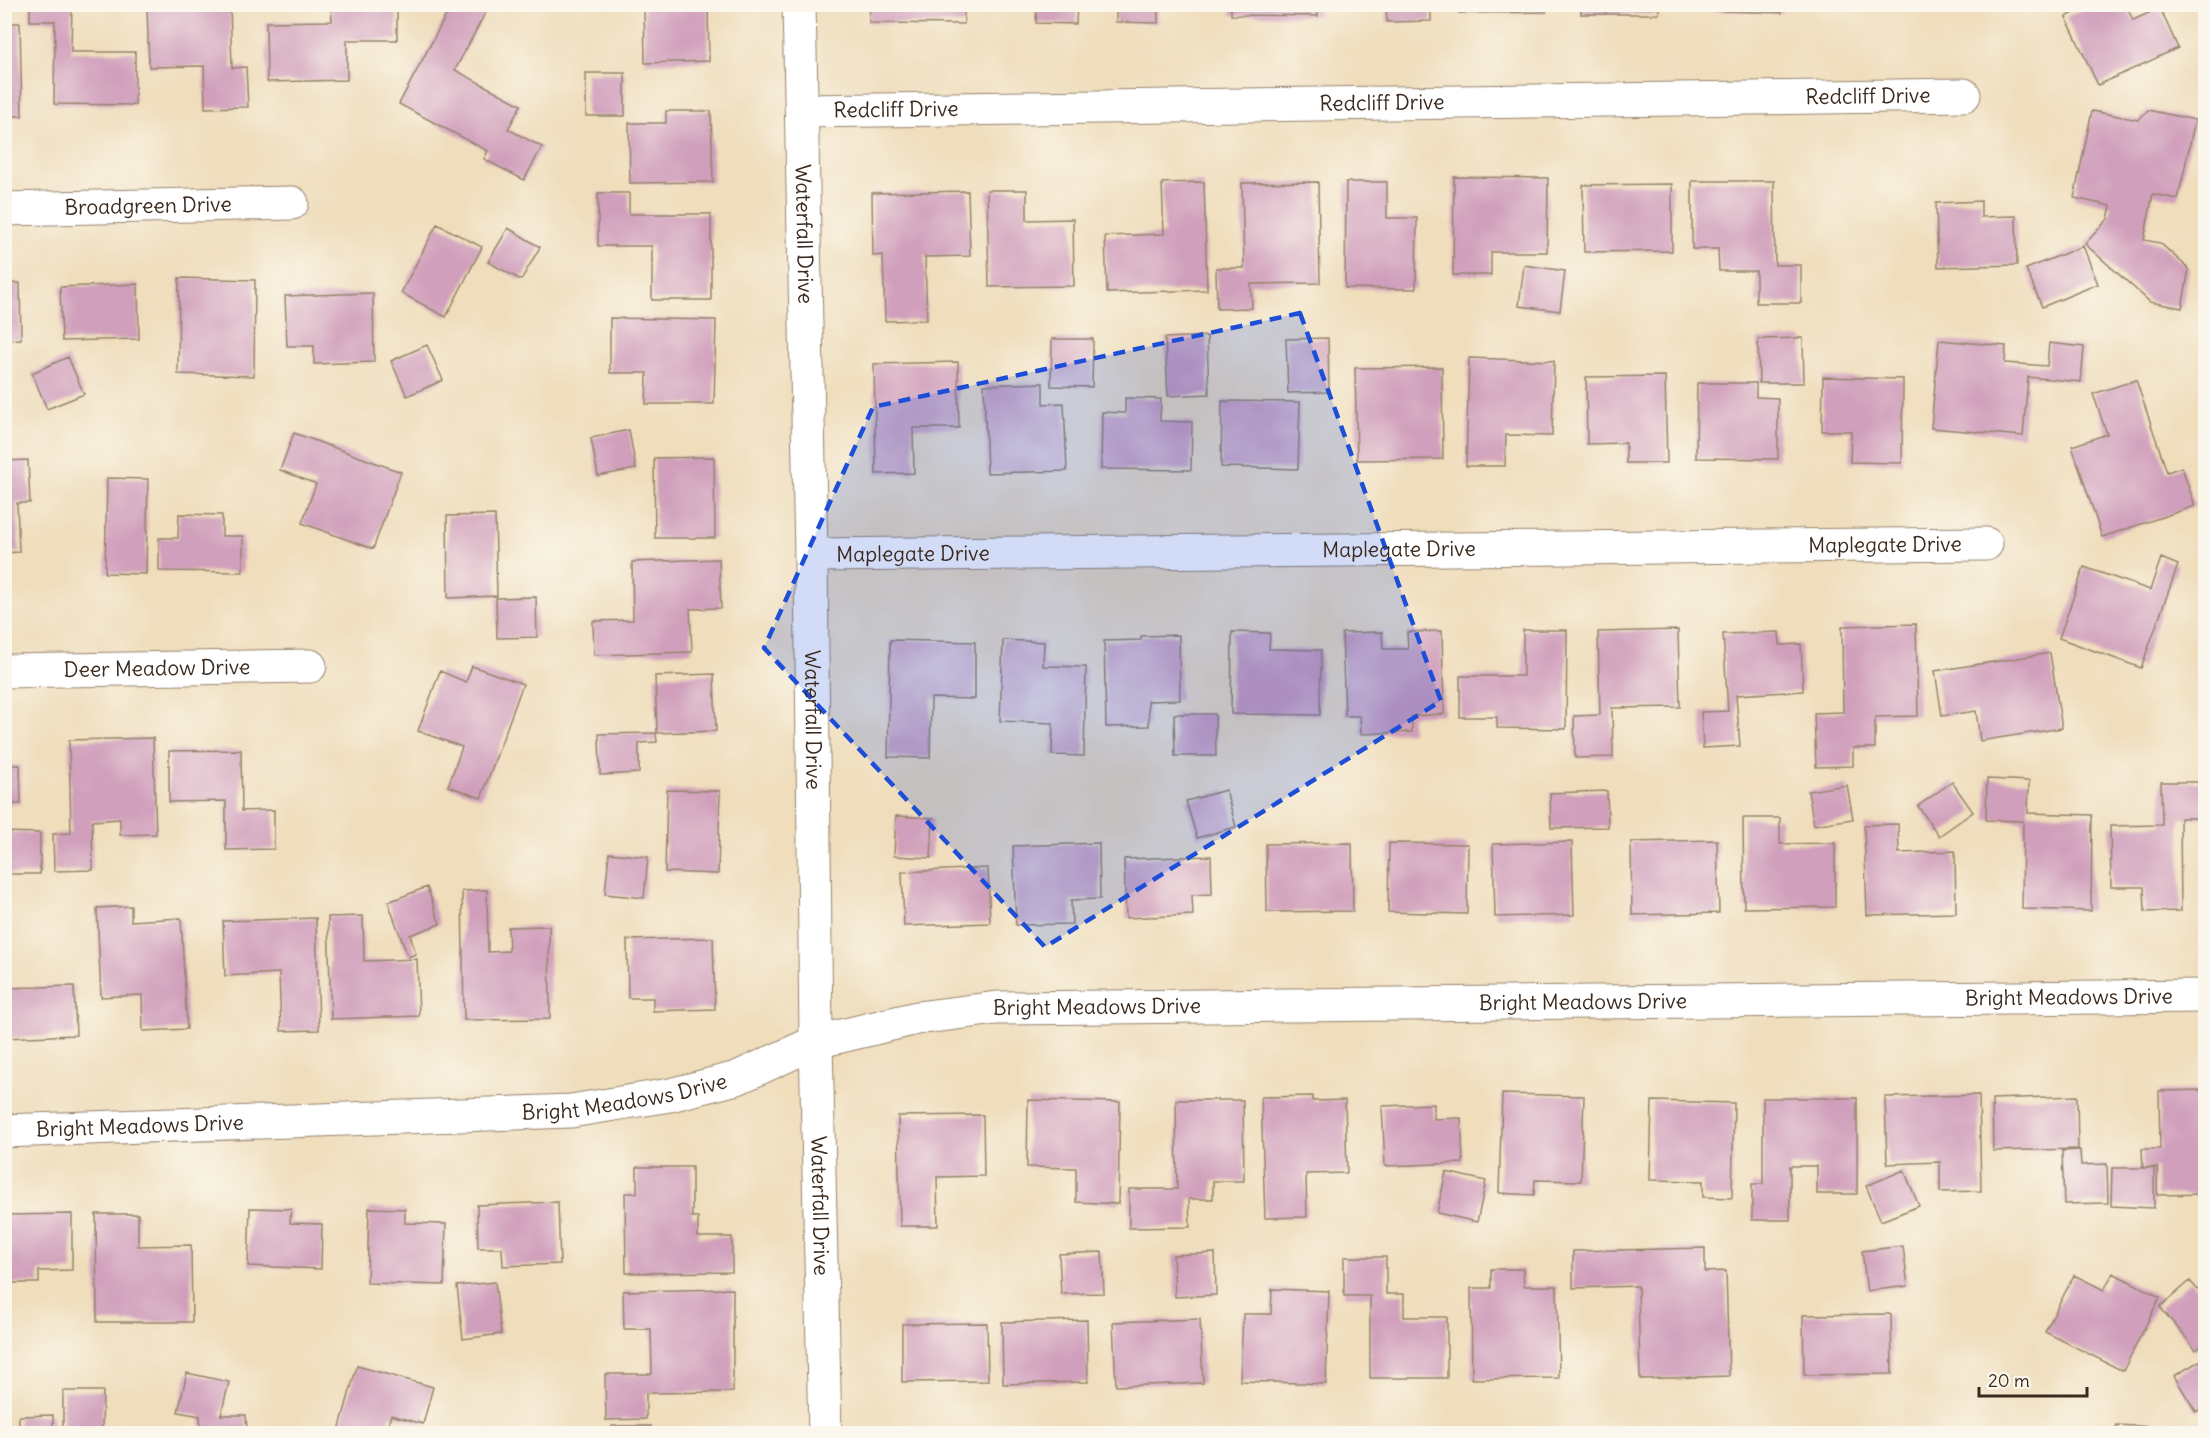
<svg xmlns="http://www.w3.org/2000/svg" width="2210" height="1438" font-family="Delius,sans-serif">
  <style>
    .building { fill: #d09fbb }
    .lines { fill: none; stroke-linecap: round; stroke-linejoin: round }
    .street-casing { stroke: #95846c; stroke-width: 35 }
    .street { stroke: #fff; stroke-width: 33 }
    .marked { fill: #1d4ed8; fill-opacity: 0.2; stroke: #1d4ed8; stroke-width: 4.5; stroke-dasharray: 12 8; stroke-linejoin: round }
    .labels { text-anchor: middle; stroke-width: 6; stroke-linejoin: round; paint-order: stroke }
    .street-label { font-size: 21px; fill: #3b2a1e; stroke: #fbf7ec }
  </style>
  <rect width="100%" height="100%" fill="#fbf7ec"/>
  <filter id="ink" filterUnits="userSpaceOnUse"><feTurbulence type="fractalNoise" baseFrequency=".0167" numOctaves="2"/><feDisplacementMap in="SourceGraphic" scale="12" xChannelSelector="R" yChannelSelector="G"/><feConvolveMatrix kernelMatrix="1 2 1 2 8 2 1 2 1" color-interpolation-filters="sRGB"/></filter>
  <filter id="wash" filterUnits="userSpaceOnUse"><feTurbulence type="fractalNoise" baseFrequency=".008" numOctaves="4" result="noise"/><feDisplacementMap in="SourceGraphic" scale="24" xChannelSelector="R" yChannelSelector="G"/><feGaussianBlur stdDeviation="1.35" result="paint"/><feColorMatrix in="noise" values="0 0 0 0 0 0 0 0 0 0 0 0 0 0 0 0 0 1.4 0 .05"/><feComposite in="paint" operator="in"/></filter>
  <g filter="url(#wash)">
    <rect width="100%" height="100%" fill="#efddbb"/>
    <g id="blocks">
      <path class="building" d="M30,4H72L71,52H135V105L54,104L55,21H30Z
        M331,4H397V40H347V80L267,82L266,22L332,21Z
        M452,4H490L455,70L521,105L508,129L542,147L524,180L484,159L488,151L399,104Z
        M644,4H708L709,61L645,63Z
        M870,4H964V24L869,23Z
        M1037,4H1077L1076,24L1036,23Z
        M1231,4H1318V16L1231,15Z
        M1386,4H1431V21L1387,22Z
        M1459,4H1545L1546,12L1459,13Z
        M1581,4H1659V14H1581Z
        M1700,4H1782V13L1699,10Z
        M2092,4H2126L2133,20L2160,8L2178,48L2098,85L2066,17Z
        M230,5L232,68L246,67L248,107L205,108L204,66L149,67L147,8Z
        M1116,5H1158V23L1116,22Z
        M4,23H20L22,116H4Z
        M586,73H625V116H586Z
        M2148,110L2195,120L2178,199L2153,194L2144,240L2160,243L2189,269L2182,308L2150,302L2085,244L2108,219L2111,206L2074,198L2092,111L2138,120Z
        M666,111H711L713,182L630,183L629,123H666Z
        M1454,177L1548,178L1547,252H1491V275H1453Z
        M1692,181H1774L1775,265H1801V303H1756V271H1719L1718,249H1692Z
        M1204,182L1207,290L1107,293L1105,236L1164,234L1162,183Z
        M1318,182L1320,283L1251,284L1252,308L1217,309L1216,268H1244L1242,183Z
        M1346,182H1387V218H1417L1416,289L1345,288Z
        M1672,184V251L1584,252L1583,185Z
        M987,190H1027V220L1073,219L1074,286L989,287Z
        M968,191L970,256L925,257L927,320L885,321L883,255L873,256L872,193Z
        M598,193H629V214H711V300H652V246H598Z
        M1981,201V217L2016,216L2017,265L1938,267L1936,203Z
        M437,224L482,247L446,317L401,293Z
        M508,228L540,247L521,280L488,262Z
        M2083,246L2098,284L2042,307L2026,269Z
        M1524,265L1565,271L1560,311L1519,306Z
        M179,278L255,280L254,376L178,374Z
        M4,283H20L21,339L4,340Z
        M138,284L139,339L62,341L60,287Z
        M373,293L374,362L314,364V346H287L285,296Z
        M610,318L716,320L714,404H646L647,373H610Z
        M1207,336L1209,394L1168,396L1165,338Z
        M1328,338L1329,392L1288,393L1286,339Z
        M1803,338L1804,383H1759L1758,339Z
        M1052,339H1093L1092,387L1051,386Z
        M1939,340L2006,346L2005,363L2047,366L2049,343L2084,347L2081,382L2028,377L2023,436L1931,428Z
        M427,345L443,380L407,396L391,361Z
        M68,357L84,394L47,409L32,373Z
        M1469,358L1554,361L1552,436L1506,435L1505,466H1466Z
        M958,362L959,428H913L914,473L876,474L874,364Z
        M1442,367L1443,459L1357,460L1355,368Z
        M1665,376L1667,463H1626V443L1587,444L1586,377Z
        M1823,377L1903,379L1902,463L1850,462L1851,431H1822Z
        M2136,380L2167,472L2182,467L2195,506L2102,537L2072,446L2107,434L2093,394Z
        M1043,383V404L1064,403L1067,471L987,473L984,385Z
        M1697,383H1756V397L1778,398V459L1696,458Z
        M1125,398L1161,399L1160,421L1192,422L1191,470L1101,469L1102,412L1125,413Z
        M1222,401L1300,402L1298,469L1221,467Z
        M629,430L636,469L598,476L591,438Z
        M294,433L401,472L373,549L302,523L316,484L280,470Z
        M714,457L715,538H655L654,458Z
        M28,460L30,503H17L19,552L4,553V461Z
        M107,478L148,479L146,574L105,573Z
        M179,514L222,515V536H243V572L159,571V538H178Z
        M495,515L497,596L448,598L447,516Z
        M2161,558L2178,565L2141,668L2059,638L2084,567L2150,590Z
        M719,559L721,608L690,609L692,652L594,655L593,621L633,620L632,562Z
        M536,597L537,637L497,638L496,598Z
        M1916,624L1918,716L1875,717V748H1853V766L1816,767L1814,713L1843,712L1842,626Z
        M1523,630H1567L1566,729L1497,728V717H1460V676H1523Z
        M1678,630L1680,707L1612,708L1613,757L1575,758L1574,716L1600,715L1598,632Z
        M1442,631L1444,714L1412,716V732L1361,734L1360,716H1345L1342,633L1382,632L1383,649H1408L1407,632Z
        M1232,632L1270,633L1269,649L1321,650L1320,715L1231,714Z
        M1779,632L1780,645L1801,644L1803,691L1736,695L1740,746L1703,748L1701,712L1728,711L1723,634Z
        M1179,635L1180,700L1148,701L1149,726L1106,727L1104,641L1141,640V636Z
        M890,640L975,642V699L931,698L930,758L888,757Z
        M1003,640L1044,642L1043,666L1086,667L1084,756L1052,755L1053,723L1000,721Z
        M2050,653L2062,728L1980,741L1976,711L1942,716L1935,671Z
        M472,666L523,684L481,798L448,786L462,747L418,731L440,671L466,682Z
        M714,674L716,731L657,733L655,676Z
        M1174,714H1215L1216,756H1175Z
        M656,733L657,742L639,743V773L600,775L599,734Z
        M153,738L156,834L120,835V819L92,821L93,870L54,871L53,834L71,833L69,740Z
        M241,750L242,811L274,810V849L226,850V801L169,802V751Z
        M4,765H20L21,804H4Z
        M1987,779L2029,781L2028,813L2092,815L2091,911L2022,909L2023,821L1986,820Z
        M1952,782L1973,812L1939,836L1918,806Z
        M2161,782H2204L2205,818H2180L2181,911L2145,912L2144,887H2111L2110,826L2162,825Z
        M1847,785L1853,819L1814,825L1808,791Z
        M667,790L720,791L718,874L665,872Z
        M1226,790L1236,827L1197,838L1186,801Z
        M1607,791L1608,827L1551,828L1550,793Z
        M896,816L933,818L931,858L894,856Z
        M1743,818H1780V844L1835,843V907L1744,908Z
        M1898,824L1899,853L1955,851L1956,913L1867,915L1864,825Z
        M4,832L40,833V874H4Z
        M1717,840L1719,913L1632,915L1631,842Z
        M1572,842L1574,915L1495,917L1493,844Z
        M1099,843L1100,899L1071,900L1072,924L1016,925L1013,846Z
        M1352,843L1353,911L1267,912L1266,844Z
        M1389,843L1468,844L1467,914L1388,912Z
        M609,853L648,857L644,898L605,894Z
        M1211,856L1212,894L1192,895L1193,915L1126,918L1124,859Z
        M988,868L990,923L904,926L902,872Z
        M427,887L440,924L410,935L416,954L408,957L388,902Z
        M487,890L488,952L509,951L508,927L549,926L550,1019L464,1020L462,891Z
        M131,906V921L181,918L187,1029L143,1031L142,995L101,997L97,908Z
        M363,916L364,961L417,959L419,1016L331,1019L328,917Z
        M316,918L319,1030L281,1031L279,973L225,976L223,921Z
        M713,938L715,1009L653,1011V998H628L627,940Z
        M74,986L76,1035L4,1038V988Z
        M2206,1090V1194L2157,1195V1167L2143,1168L2142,1149H2160L2159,1091Z
        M1502,1094L1584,1096L1581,1181L1535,1180L1534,1195L1499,1193Z
        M1979,1095L1981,1191L1940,1192V1162L1887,1164L1885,1097Z
        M1313,1096V1101L1345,1100L1347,1173L1306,1174L1307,1217L1265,1218L1261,1097Z
        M2077,1096L2078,1149L1993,1151L1992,1099Z
        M1763,1098H1857V1194H1817V1166H1790V1220H1752V1184H1763Z
        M1028,1100L1120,1102L1118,1204L1076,1202V1168L1027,1167Z
        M1176,1100H1243L1244,1181H1213V1199H1189L1190,1227L1129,1228V1189H1177Z
        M1652,1101L1734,1103L1732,1198L1703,1197V1181L1650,1180Z
        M1434,1104V1119L1461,1118L1463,1163L1385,1166L1382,1106Z
        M983,1115L984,1176L937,1177L938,1226H900L898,1116Z
        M2080,1150L2081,1165L2107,1164L2108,1203L2064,1204L2062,1151Z
        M637,1167H692V1217H698V1237H732V1272L626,1273L625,1193H637Z
        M2112,1168H2154V1208L2111,1206Z
        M1904,1170L1919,1206L1881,1221L1866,1186Z
        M1446,1172L1486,1181L1477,1222L1437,1213Z
        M558,1202L560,1264L503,1266L502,1248H478L477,1205Z
        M250,1208L291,1209L290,1223L322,1224L321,1269L248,1266Z
        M369,1208L405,1209V1223L446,1224L444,1285L367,1283Z
        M72,1214V1270L39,1271V1283H4V1215Z
        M96,1214H138V1246L191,1245L192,1322H97Z
        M1903,1246L1908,1286L1867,1291L1862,1251Z
        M1705,1248V1272L1726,1271L1729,1376L1640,1379L1638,1286L1573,1288V1251Z
        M1102,1252L1104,1293L1061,1294L1059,1254Z
        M1215,1253L1216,1295L1175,1297L1173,1255Z
        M1344,1257H1386V1294H1404V1317H1447V1378H1370V1296H1344Z
        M1491,1269H1523L1524,1286H1557L1559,1378L1472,1379L1471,1288H1491Z
        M2113,1273L2160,1297L2123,1371L2045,1332L2074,1275L2104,1290Z
        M2190,1281L2206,1299V1342L2196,1350L2160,1307Z
        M495,1282L501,1334L463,1339L457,1286Z
        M733,1289V1392L646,1393V1419L606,1420L605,1374H652L651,1329H624L623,1291Z
        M1272,1289L1329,1291L1326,1384L1240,1381L1243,1314H1271Z
        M1891,1314L1892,1374L1804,1375L1803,1315Z
        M1200,1319L1203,1383L1116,1386L1113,1322Z
        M1087,1320L1088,1382L1003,1384L1002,1322Z
        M987,1323L988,1381L902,1382V1324Z
        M2206,1357V1406L2196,1412L2174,1376Z
        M357,1366L433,1387L423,1424L391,1415L385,1434H338Z
        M187,1373L229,1382L221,1415H246L247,1429L262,1434H201L200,1416L178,1412Z
        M63,1391H103L102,1430H63Z
        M53,1415V1434H19V1416Z
        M2116,1425L2175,1428V1434H2116Z
        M612,1426H651V1434H613Z"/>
    </g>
  </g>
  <g filter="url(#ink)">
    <use href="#blocks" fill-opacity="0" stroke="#95846c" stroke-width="1.5"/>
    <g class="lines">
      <defs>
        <g id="street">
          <path id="s1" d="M799,4L811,555L816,1042L825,1434"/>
          <path id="s2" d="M802,111L1964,95"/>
          <path id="s3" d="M4,209L292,203"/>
          <path id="s4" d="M811,555L1986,544"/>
          <path id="s5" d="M4,671L310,666"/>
          <path id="s6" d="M4,1131L571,1111L670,1095L737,1078L816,1042L917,1018L997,1008L2206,996"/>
        </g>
      </defs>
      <use href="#street" class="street-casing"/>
      <use href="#street" class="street"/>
    </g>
  </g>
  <path class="marked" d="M1300,313L1441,701L1045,947L764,648L873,407Z"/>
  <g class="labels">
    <g class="street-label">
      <text dy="7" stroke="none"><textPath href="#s2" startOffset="1066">Redcliff Drive</textPath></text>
      <text dy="7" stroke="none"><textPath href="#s2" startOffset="580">Redcliff Drive</textPath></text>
      <text dy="7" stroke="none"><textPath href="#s2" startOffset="94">Redcliff Drive</textPath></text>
      <text dy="7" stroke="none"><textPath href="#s3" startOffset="144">Broadgreen Drive</textPath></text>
      <text dy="7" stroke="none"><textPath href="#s1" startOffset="230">Waterfall Drive</textPath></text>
      <text dy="7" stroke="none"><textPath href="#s4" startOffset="1074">Maplegate Drive</textPath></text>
      <text dy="7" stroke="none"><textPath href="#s4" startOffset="588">Maplegate Drive</textPath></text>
      <text dy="7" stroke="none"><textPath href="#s4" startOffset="102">Maplegate Drive</textPath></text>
      <text dy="7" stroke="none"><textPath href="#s5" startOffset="153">Deer Meadow Drive</textPath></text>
      <text dy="7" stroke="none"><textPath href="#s1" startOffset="716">Waterfall Drive</textPath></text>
      <text dy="7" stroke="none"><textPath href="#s6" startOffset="2080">Bright Meadows Drive</textPath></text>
      <text dy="7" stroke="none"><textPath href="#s6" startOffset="1594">Bright Meadows Drive</textPath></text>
      <text dy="7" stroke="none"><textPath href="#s6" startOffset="1108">Bright Meadows Drive</textPath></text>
      <text dy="7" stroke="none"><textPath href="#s6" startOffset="622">Bright Meadows Drive</textPath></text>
      <text dy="7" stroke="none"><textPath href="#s6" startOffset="136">Bright Meadows Drive</textPath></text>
      <text dy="7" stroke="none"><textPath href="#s1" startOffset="1202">Waterfall Drive</textPath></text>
    </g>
  </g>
  <rect width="2210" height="1438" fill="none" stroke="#fbf7ec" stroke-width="24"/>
  <path d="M1979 1387v9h108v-9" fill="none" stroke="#3b2a1e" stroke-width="3"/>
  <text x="1988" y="1387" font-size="18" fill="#3b2a1e" stroke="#fbf7ec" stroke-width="4.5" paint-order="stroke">20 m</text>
</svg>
